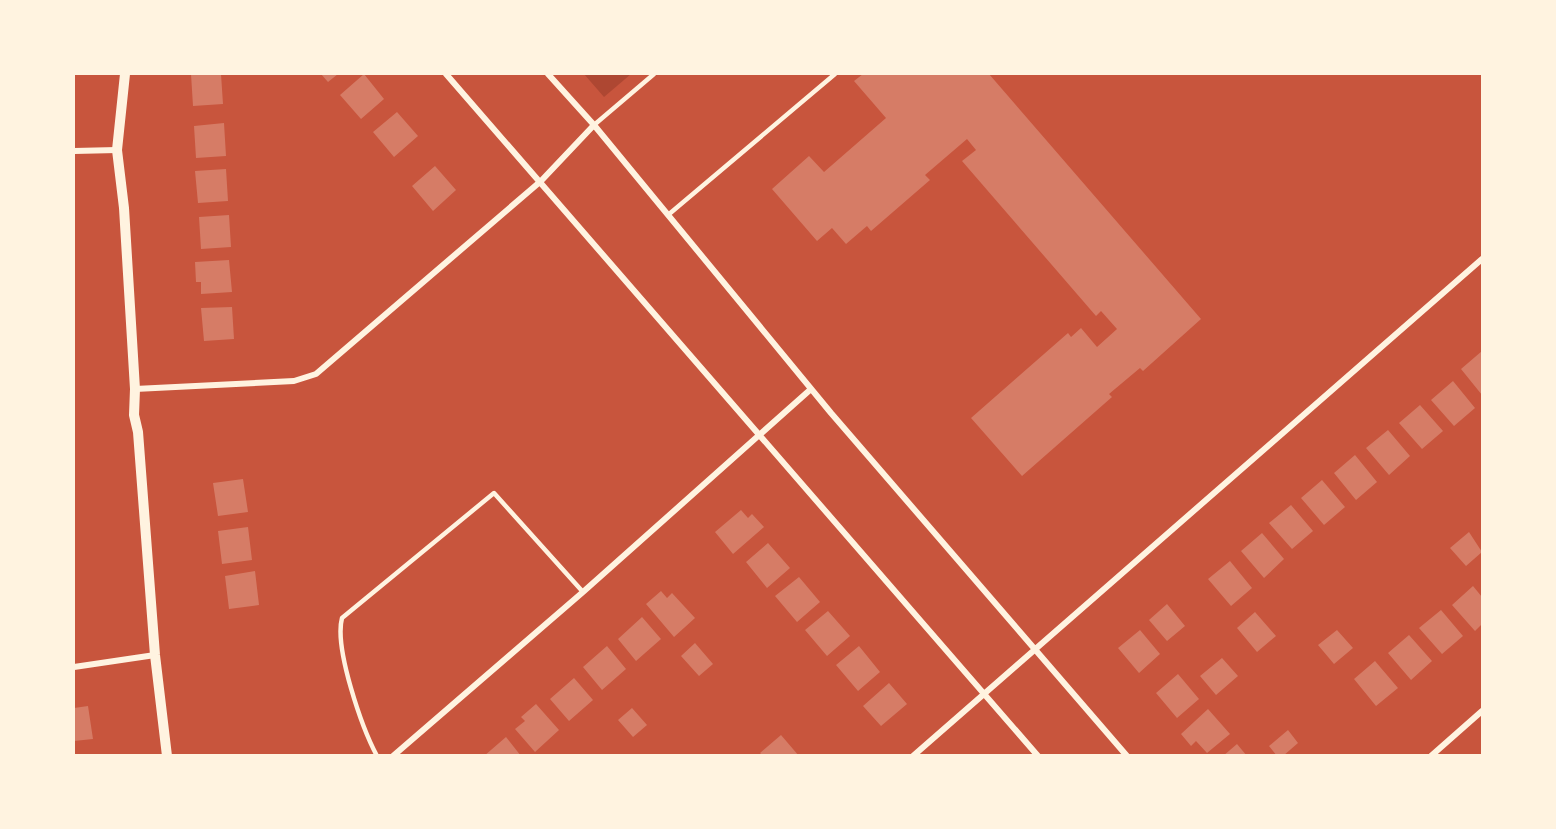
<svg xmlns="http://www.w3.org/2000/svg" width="1556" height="829" font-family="Figtree,sans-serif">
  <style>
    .green { fill: #ae4732 }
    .building { fill: #d67c66 }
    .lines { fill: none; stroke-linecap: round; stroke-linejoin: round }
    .service { stroke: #fff3e0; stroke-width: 4.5 }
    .minor { stroke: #fff3e0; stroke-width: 6 }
    .tertiary { stroke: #fff3e0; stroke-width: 10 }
  </style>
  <rect width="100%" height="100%" fill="#c8553d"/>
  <path class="green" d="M584,74H631L604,97Z"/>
  <path class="building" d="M191,74H221L223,104L193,106Z
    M321,74H338L328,82Z
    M364,74L384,99L361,119L340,95Z
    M863,74H989L1201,319L1143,371L1140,368L1109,394L1112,397L1022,476L971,418L1068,333L1071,337L1081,328L1097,347L1117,329L1101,311L1096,316L962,161L976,150L967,139L925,175L930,180L871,231L867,226L846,244L832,228L817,241L772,189L809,156L824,172L886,118L854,81Z
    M397,112L418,136L394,157L373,132Z
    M224,123L226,156L196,158L194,126Z
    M435,166L456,190L433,211L412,186Z
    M226,169L228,201L198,203L195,171Z
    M229,215L231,247L201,249L199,217Z
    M229,260L232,292L201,294V282H196L195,262Z
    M232,307L234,339L204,341L201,308Z
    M1482,351V395L1461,369Z
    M1453,381L1475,408L1454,426L1431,400Z
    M1420,405L1443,431L1422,449L1399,423Z
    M1388,430L1410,456L1389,475L1366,448Z
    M1355,455L1377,482L1356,500L1334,473Z
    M243,479L248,512L218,516L213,483Z
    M1322,480L1345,507L1324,525L1301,498Z
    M1291,505L1313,531L1292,549L1269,523Z
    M741,510L748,518L752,514L764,527L733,554L715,532Z
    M248,527L252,560L222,564L218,531Z
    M1469,532L1482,552L1466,566L1450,548Z
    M1262,533L1284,559L1264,578L1241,551Z
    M768,543L790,568L767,588L746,562Z
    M1230,561L1252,588L1231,606L1208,579Z
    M255,571L259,605L229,609L225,576Z
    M799,577L820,602L797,622L775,596Z
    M1473,586L1482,597V624L1475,631L1452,605Z
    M661,591L667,598L672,593L695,618L674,637L646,604Z
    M1167,604L1185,626L1167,641L1149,620Z
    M1441,610L1463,636L1442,654L1419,628Z
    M828,611L850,636L827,656L805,630Z
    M1255,612L1276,636L1257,652L1237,628Z
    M642,617L661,639L636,661L618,639Z
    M1140,630L1160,654L1139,673L1118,648Z
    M1337,630L1353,648L1334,664L1318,645Z
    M1409,635L1432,661L1411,680L1388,653Z
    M695,643L713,664L699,676L681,656Z
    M607,646L626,669L602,690L583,667Z
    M859,646L880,672L858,691L836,665Z
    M1222,658L1238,676L1216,695L1200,676Z
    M1375,661L1398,688L1376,706L1354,679Z
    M1178,674L1199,699L1177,718L1156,693Z
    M574,678L593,700L569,721L550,699Z
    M889,683L907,704L881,726L863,706Z
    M536,704L559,730L535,752L515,729L525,721L521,717Z
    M88,706L93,739L74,741V708Z
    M632,708L647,725L633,737L618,720Z
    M1208,709L1230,734L1207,753L1196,741L1191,746L1181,734Z
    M1288,730L1298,743L1283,756H1277L1269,746Z
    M781,735L799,756H763L760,753Z
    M506,737L521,756H484Z
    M1237,744L1247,756H1223Z"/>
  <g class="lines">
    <path class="service" d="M594,125L654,74
      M668,215L835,74
      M377,756C362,728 334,648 342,618L494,493L583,592"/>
    <path class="minor" d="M446,74L1038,756
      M548,74L594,125L831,413L1127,756
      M74,151L117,150
      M135,389L294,381L316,374L541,181L594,125
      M74,667L155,655
      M393,756L583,592L811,389
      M913,756L1482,259
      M1431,756L1482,711"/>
    <path class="tertiary" d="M125,74L117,150L124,208L135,389L134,415L138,432L155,655L167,756"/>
  </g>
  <rect width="1556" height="829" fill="none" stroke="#fff3e0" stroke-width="150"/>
</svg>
